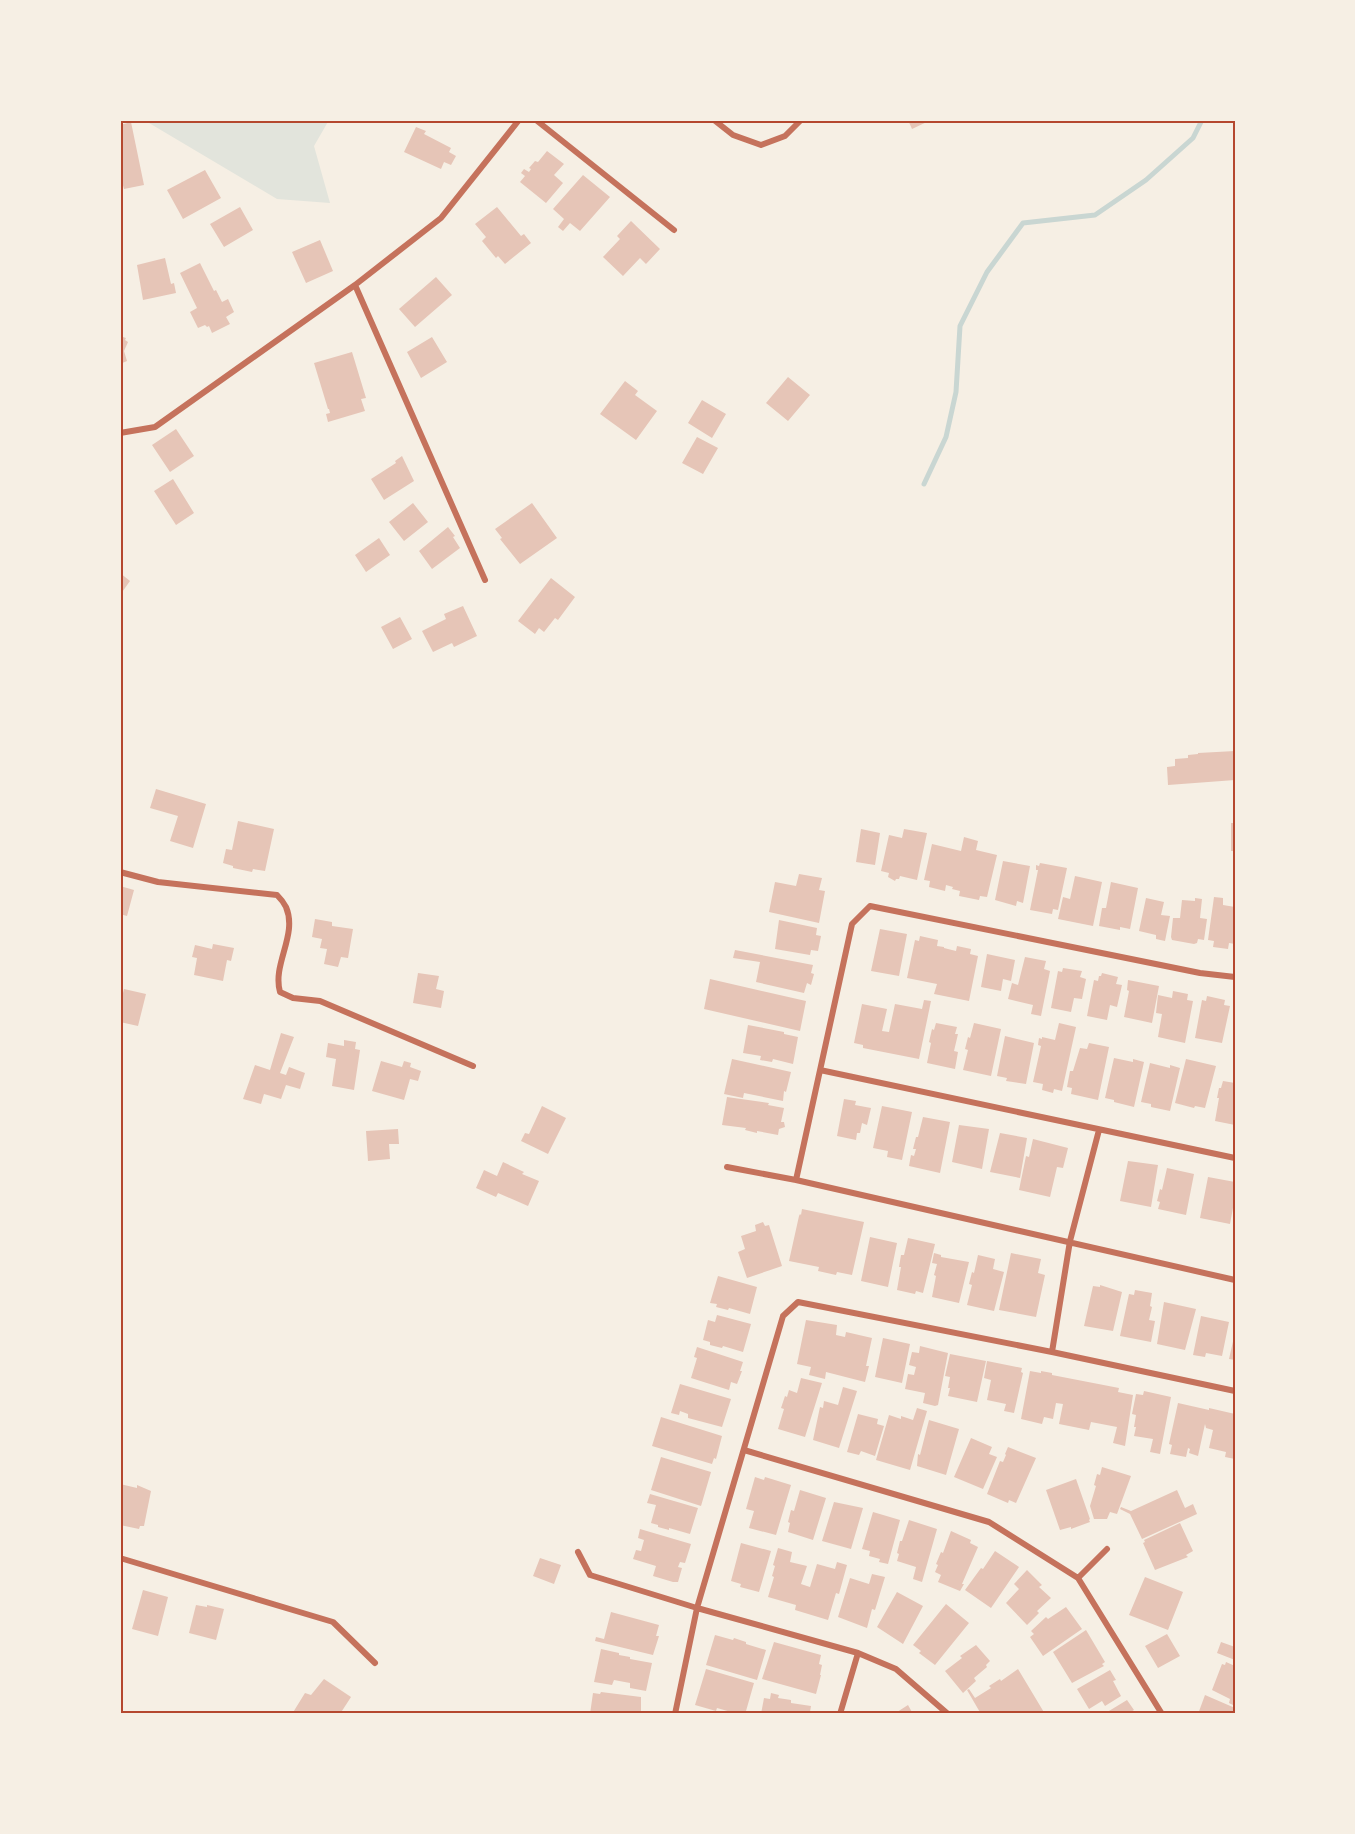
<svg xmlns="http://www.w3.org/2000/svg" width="1355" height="1834" font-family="'Work Sans',sans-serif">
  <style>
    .green { fill: #e2e4dc }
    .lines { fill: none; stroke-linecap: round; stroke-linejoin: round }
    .stream { stroke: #c9d6d2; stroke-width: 5 }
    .building { fill: #e6c5b7 }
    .minor { stroke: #c5725c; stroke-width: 6 }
    .neatline { fill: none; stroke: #b5482f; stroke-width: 2 }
  </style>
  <rect width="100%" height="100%" fill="#f6efe4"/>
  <path class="green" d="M144,120H329L314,146L330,203L277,199Z"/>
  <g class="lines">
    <path class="stream" d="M924,484L946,437L956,392L960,326L987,272L1023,223L1095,215L1146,180L1193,138L1202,120"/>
  </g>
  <path class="building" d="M908,120H931L912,129Z
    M131,122L144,185L124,189L120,174V125Z
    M416,127L426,131L424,134L451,148L449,152L456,156L451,165L444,162L441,169L404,152Z
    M547,151L564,164L554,175L563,183L546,203L520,182L525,176L521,173L524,169L529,172L531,169L529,168L535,161L538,162Z
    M205,170L221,198L183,219L167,190Z
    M583,175L610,197L580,231L570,223L563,231L558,227L564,219L553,209Z
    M240,207L253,230L224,247L210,224Z
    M497,207L521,236L524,234L531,243L505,264L498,256L496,258L482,241L486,237L475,224Z
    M631,221L660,249L646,264L640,258L623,276L603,257L620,239L617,236Z
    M320,240L333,271L306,283L292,252Z
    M165,258L171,284L174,283L176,293L143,300L137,265Z
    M200,263L214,291L216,290L222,302L228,299L234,312L226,317L230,324L212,333L209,326L207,327L205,325L198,328L190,312L197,308L180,273Z
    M436,277L452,295L415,327L399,309Z
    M120,336L126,338L125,340L128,342L124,351L127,361L120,364Z
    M432,337L447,362L421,378L407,352Z
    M352,352L366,398L361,399L365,411L328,422L326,414L330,413L329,409H328L314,363Z
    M788,377L810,395L788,421L766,403Z
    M625,381L638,391L635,395L657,411L636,440L600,414Z
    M702,400L726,414L712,438L688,423Z
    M176,429L194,456L170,472L152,445Z
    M697,437L718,448L703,474L682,463Z
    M402,456L414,481L384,500L371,479L396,463L395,461Z
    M173,479L194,513L176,525L154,491Z
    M413,503L428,522L404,541L389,522Z
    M532,503L557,538L520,564L500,539L502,538L495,529Z
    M448,527L455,536L453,537L460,548L432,569L419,551Z
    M379,538L390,555L366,572L355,555Z
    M120,573L130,581L120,595Z
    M551,578L575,597L558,620L555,618L544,632L539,628L535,634L518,621Z
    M463,606L477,636L454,647L452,643L433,652L422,631L446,619L444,614Z
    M400,617L412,639L393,649L381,627Z
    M1235,751V780L1168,785L1167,767L1175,766V759L1188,758V755L1198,754V753Z
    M156,789L206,804L193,848L170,841L178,816L150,808Z
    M238,821L274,829L265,871L253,869L252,872L233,868V866L223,863L226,849L232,850Z
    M1231,823H1235V851H1231Z
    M861,829L880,833L875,865L856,862Z
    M904,829L927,833L917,880L900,876L899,879H896L895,881L888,877L889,873L881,871L889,835L902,838Z
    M964,837L978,841L976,850L997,855L987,897L980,896L979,900L959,896L960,891L952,889L953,887L946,885L945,891L929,887L930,881L924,880L932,844L961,851Z
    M1003,861L1030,866L1023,903L1017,901L1016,906L995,900Z
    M1040,863L1067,868L1058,910L1053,909L1052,914L1030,910L1038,870H1036V865L1039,866Z
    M799,874L822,878L819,890L825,891L819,923L769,912L775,882L796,886Z
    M1075,876L1102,882L1093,926L1058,919L1063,897L1070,899Z
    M1111,882L1138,888L1130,929L1120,927V930L1099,926L1102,908H1106Z
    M120,886L134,890L127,916L120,914Z
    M1214,897L1223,898V905L1235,907V944L1229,943L1228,949L1213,947L1214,941L1208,940Z
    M1146,898L1164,902L1161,915L1170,916L1165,941L1156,939V935L1139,931Z
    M1195,898L1202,899L1200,918L1207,919L1204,940L1198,939L1197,943L1194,944L1172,940L1171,937L1173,918H1180L1182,900L1195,901Z
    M315,919L332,922V926L353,929L348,958L341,957L338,967L324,964L327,949L320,948L322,939L312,937Z
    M779,920L817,928L816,935L821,936L818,951L811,950L810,955L775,949Z
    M880,929L907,934L899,976L871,971Z
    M920,936L938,940L937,946L944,947V948L956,951L957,946L971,949L970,954L978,956L969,1001L934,994L937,984L907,978L915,940L919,941Z
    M213,944L234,948L231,961L227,960L223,981L194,975L197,958L192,957L195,945L212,949Z
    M735,950L813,965L811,973L814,974L811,985L807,983L804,993L756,982L760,962L733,958Z
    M987,954L1015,960L1011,981L1003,979L1001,991L981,987Z
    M1025,957L1046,961L1044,969L1050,971L1041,1016L1031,1014L1033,1005L1008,999L1012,983L1018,985Z
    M1063,968L1082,971L1080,977L1086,979L1082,999L1074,998L1071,1012L1051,1008L1058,971L1062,972Z
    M418,973L439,976L436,989L444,991L441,1008L413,1003Z
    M1102,973L1118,977L1116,984L1122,985L1117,1007L1110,1005L1107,1020L1087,1016L1094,980L1098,981L1099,976H1101Z
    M710,979L806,1001L800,1031L704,1009Z
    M1128,980L1159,986L1152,1023L1124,1017L1129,991L1127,990Z
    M124,989L146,994L138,1026L120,1022V1005Z
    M1173,991L1188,994L1187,1000L1193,1001L1185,1043L1158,1037L1162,1014L1156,1013L1158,995L1172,998Z
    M1207,996L1225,1000L1224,1005L1230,1006L1222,1043L1195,1038L1202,1000L1206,1001Z
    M924,1000L931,1001L919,1059L863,1048V1045L854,1043L862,1004L887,1009L882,1031L889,1032L895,1004L922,1009Z
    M936,1023L957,1027L955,1034H958L954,1051L958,1052L955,1069L927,1063L931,1043L929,1042L932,1029L934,1030Z
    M974,1023L1001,1029L991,1076L963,1070L968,1050L965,1049L968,1037L970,1038Z
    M1059,1023L1076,1027L1062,1091L1054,1089L1053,1093L1042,1090L1043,1084L1033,1082L1041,1046L1038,1045L1039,1038L1042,1039V1037L1055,1040Z
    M748,1025L784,1032V1034L798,1037L793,1064L773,1059L772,1062L760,1060L761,1056L743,1053Z
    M281,1033L294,1037L280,1073L286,1075L289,1067L305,1073L300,1089L286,1085L281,1099L264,1094L261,1104L243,1099L255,1065L270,1070Z
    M1005,1036L1034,1043L1026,1084L1006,1081L1007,1078L997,1076Z
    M344,1040L356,1042L355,1049L360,1050L354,1090L332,1086L336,1059L326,1057L328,1043L344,1046Z
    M1089,1043L1109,1047L1098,1100L1071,1094L1072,1088L1067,1087L1070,1071H1073L1080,1048L1087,1049Z
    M1114,1058L1133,1062V1059L1144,1062L1134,1107L1114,1102V1100L1105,1098Z
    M732,1059L791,1072L786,1092L784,1091L783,1101L744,1093L743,1098L724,1094Z
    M1186,1059L1216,1066L1205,1108L1195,1106L1194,1108L1175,1103Z
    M381,1061L402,1067L404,1061L411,1063L410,1067L421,1071L418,1081L410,1079L404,1100L372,1091Z
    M1150,1063L1170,1068V1065L1180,1068L1170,1111L1151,1107V1104L1141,1102Z
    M1223,1081L1235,1083V1125L1215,1121L1219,1098H1217L1219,1088H1221Z
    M727,1097L769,1103L768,1105L784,1108L781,1122H784L785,1127L779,1129L778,1135L757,1131V1133L745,1130L746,1128L722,1125Z
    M844,1099L856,1101L855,1105L871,1108L867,1125L862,1123L860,1133H857L856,1140L837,1136Z
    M542,1106L566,1118L548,1154L521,1141L525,1133L529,1134Z
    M882,1106L912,1112L902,1160L887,1157L888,1151L873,1148Z
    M923,1117L950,1122L940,1173L909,1166L911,1155L914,1156L916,1149H913L916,1137H918Z
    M959,1125L989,1129L982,1169L952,1162Z
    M398,1129L399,1144H389L390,1159L368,1161L366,1131Z
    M1000,1133L1027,1138L1020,1178L990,1172Z
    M1033,1139L1068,1148L1063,1168L1057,1167L1050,1197L1019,1190L1026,1156L1029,1157Z
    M1128,1161L1158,1165L1151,1207L1120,1201Z
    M503,1162L524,1172L522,1174L539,1181L528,1206L498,1193L496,1197L476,1188L484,1170L497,1176Z
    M1167,1168L1194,1174L1186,1215L1158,1209L1160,1202L1157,1201L1160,1189L1162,1190Z
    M1208,1177L1235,1182V1197L1230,1224L1200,1218Z
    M802,1209L864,1222L852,1275L837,1272L836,1275L818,1271L819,1267L789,1261L799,1216L800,1214L801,1215Z
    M763,1222L765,1226L769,1225L782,1266L747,1278L738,1252L745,1249L741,1236L756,1231L755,1225Z
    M870,1237L897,1243L888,1287L861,1281Z
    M908,1238L935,1244L923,1293L916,1291L915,1294L897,1290L901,1267H899L901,1255H904Z
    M934,1253L941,1255V1257L969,1262L959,1303L932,1297L936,1276L934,1275L937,1264L932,1263Z
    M1011,1253L1041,1259L1038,1273L1045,1275L1036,1317L999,1310Z
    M978,1255L995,1259L993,1269L1004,1272L994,1311L967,1305L972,1285L969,1284L972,1272L974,1273Z
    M718,1276L757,1287L750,1314L729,1308L728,1310L716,1307L717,1304L710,1303Z
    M1100,1285L1122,1292L1113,1331L1084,1326L1093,1286L1100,1287Z
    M1135,1290L1152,1293L1150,1306L1152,1307L1149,1320L1155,1321L1151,1342L1120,1336L1129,1294L1134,1295Z
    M1164,1302L1196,1309L1185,1350L1157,1344Z
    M717,1315L751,1324L743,1352L723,1346L722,1348L710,1345V1342L703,1340L708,1320L715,1322Z
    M1201,1316L1229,1322L1222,1356L1206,1353L1205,1357L1193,1355Z
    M806,1320L837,1325L836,1335L845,1337L846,1332L872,1338L866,1366H869L865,1382L826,1372L825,1379L809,1375L811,1367L797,1364Z
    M1234,1337H1235V1360L1229,1359Z
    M883,1338L910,1344L902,1383L875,1377Z
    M920,1346L948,1353L938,1405L935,1406L923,1403L925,1393L905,1389L908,1374L914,1375L916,1367L909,1365L912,1352L919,1353Z
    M697,1347L743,1362L740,1371H742L737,1384L731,1382L729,1390L691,1378L697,1358L694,1357Z
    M950,1354L986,1361L977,1402L948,1396L950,1388H948L950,1377L945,1376Z
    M987,1361L1022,1368L1021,1372L1023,1373L1014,1413L1004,1411L1006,1404L987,1400L991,1380L984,1378Z
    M1030,1371L1041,1373V1371L1052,1373V1375L1119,1388L1118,1392L1133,1395L1125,1446L1113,1443L1117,1427L1091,1422L1089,1430L1059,1424L1063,1404L1056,1403L1053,1419L1044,1417L1042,1424L1021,1419Z
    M801,1378L822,1383L805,1437L778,1429L784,1409L781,1408L785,1396L787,1397L789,1390L797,1393Z
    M680,1384L731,1399L722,1427L688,1418V1414L680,1411L679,1415L671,1413Z
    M843,1387L857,1391L839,1448L813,1440L820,1407L823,1408L824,1401L838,1405Z
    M1144,1391L1171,1397L1160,1454L1150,1452L1153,1439L1134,1436L1136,1427H1134L1136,1415L1132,1414L1136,1394L1143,1395Z
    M1178,1403L1209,1410V1408L1235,1414V1459L1225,1457L1226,1452L1209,1448L1213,1430L1206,1428L1205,1424L1198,1456L1189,1453L1190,1449L1188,1448L1186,1457L1170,1454L1172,1445L1169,1444Z
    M917,1408L927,1411L910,1470L876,1460L889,1415L901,1419V1416L913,1420Z
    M858,1414L878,1419L877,1424L884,1426L875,1456L861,1451L859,1455L847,1452Z
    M661,1417L722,1436L716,1459L714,1458L712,1464L652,1446Z
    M929,1420L959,1429L946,1475L917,1466L918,1454L920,1455Z
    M971,1438L992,1447L989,1454L997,1457L983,1489L954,1477Z
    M1008,1447L1036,1458L1016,1503L1009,1500L1008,1503L987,1494L1000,1461L1003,1462L1006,1455L1005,1454Z
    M661,1457L711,1472L701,1506L651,1490Z
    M1102,1467L1131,1476L1117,1514L1110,1512L1107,1519H1094L1090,1506L1096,1486L1094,1485L1097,1474L1100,1475Z
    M755,1477L764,1480L765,1477L791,1485L776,1535L749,1528L754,1511L746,1509Z
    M1076,1479L1090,1519L1089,1520L1090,1522L1071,1529V1527L1060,1530L1046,1490Z
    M120,1484L137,1488V1485L151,1491L144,1526H140L139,1529L120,1525Z
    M800,1490L826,1498L813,1540L788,1532L790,1523L788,1522L791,1510L794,1511Z
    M1177,1490L1185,1508L1193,1504L1197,1514L1142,1539L1130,1514L1120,1509L1121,1507L1131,1511Z
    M650,1494L698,1508L690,1534L669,1528V1530L658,1527V1525L651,1523L656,1505L647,1503Z
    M834,1502L863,1508L851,1549L822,1541Z
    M873,1512L900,1520L888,1564L879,1562L880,1559L869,1556L870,1551L862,1549Z
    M909,1520L937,1529L922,1582L913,1579L916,1567L897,1561L899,1554L897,1553L900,1541H902Z
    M1180,1523L1193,1551L1186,1555L1188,1557L1155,1570L1143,1543L1145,1542L1144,1540Z
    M640,1529L691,1544L685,1563L680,1562L678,1567L682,1568L678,1582H673L653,1576L656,1566L633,1559L636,1550L641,1551L644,1540L638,1538Z
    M951,1531L971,1540L970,1543L978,1547L962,1584H964L960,1591L938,1582L941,1575L935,1572L938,1565L936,1564L941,1552L943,1553Z
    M741,1543L771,1551L759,1592L740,1587L741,1584L731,1581Z
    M778,1548L792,1552L790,1562L807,1566L801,1584L810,1587L817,1564L835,1569L837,1562L847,1565L839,1594L836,1593L828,1620L795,1610L796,1605L768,1597L774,1577L772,1576L775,1566L773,1565Z
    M995,1551L1019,1567L991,1608L965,1590L981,1568L983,1569Z
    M540,1558L561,1565L554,1584L533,1576Z
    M1027,1570L1042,1585L1039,1587L1051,1598L1037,1611L1039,1613L1027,1625L1006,1603L1019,1589L1014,1584Z
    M872,1574L885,1577L875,1610L872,1609L867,1628L838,1617L850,1578L869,1584Z
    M1145,1577L1183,1592L1168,1630L1129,1615Z
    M143,1590L168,1597L158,1636L132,1629Z
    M897,1592L923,1606L903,1644L877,1627Z
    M946,1604L969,1623L935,1665L919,1653L921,1651L913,1645Z
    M196,1605L207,1607V1605L224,1609L216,1640L189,1633Z
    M1066,1607L1082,1629L1043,1656L1030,1637L1034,1634L1031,1631L1046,1617L1048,1619Z
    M611,1612L659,1625L656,1636H659L653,1655L595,1641L596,1637L604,1639Z
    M1086,1630L1105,1662L1102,1664L1104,1666L1072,1683L1053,1652Z
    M1167,1634L1180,1656L1158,1668L1145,1646Z
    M715,1635L733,1640L734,1638L746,1642V1644L766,1650L757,1680L706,1665Z
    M774,1642L821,1655L819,1664L822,1665L820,1675H821L816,1694L762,1679Z
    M1221,1642L1235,1647V1660L1217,1653Z
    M976,1645L990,1661L986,1665L987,1667L974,1678L976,1681L963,1693L945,1671L962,1658L960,1656Z
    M601,1649L619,1653V1655L630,1657V1659L652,1663L646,1691L630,1688V1683L614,1680L612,1685L594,1682Z
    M1226,1662L1235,1666V1706L1229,1703L1230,1699L1212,1690L1222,1664L1225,1665Z
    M706,1669L754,1683L746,1711L751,1712V1714H738L717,1708L716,1711L695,1705Z
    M1018,1669L1045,1714H981L967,1690L969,1689L975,1698L991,1688L989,1686L1000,1679L1001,1681Z
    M1110,1670L1116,1680L1113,1681L1121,1696L1105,1706L1102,1701L1089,1709L1077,1689Z
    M324,1679L351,1697L340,1714H292L305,1693L311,1695Z
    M601,1692L641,1697V1714H590L593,1693L600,1694Z
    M771,1693L779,1695L778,1698L791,1700V1703L811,1706L810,1712L815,1713V1714H761L764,1698L770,1699Z
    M1205,1695L1235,1708V1714H1198Z
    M1127,1700L1134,1710L1131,1712V1714H1104Z
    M908,1705L913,1714H894Z"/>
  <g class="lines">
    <path class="minor" d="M536,120L674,230
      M714,120L733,135L761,145L785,136L801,120
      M355,285L485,580
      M120,433L155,427L355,285L441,218L519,120
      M120,872L158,882L277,895C280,898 284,903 286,907C298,935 272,964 280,992L293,998L320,1001L473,1066
      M820,1070L1235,1158
      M727,1167L796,1180L1235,1280
      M796,1180L852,924L870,906L1200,973L1235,977
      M1052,1352L1070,1241L1099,1130
      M744,1450L989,1522L1078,1578L1162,1714
      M578,1552L590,1575L697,1608L858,1653L896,1669L948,1714
      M120,1558L333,1622L375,1663
      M1078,1578L1107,1549
      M675,1714L697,1608L783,1316L798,1302L1052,1352L1235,1391
      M840,1714L858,1653"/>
  </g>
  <rect width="1355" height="1834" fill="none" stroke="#f6efe4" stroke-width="243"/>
  <rect x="122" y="122" width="1112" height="1590" class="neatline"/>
</svg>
